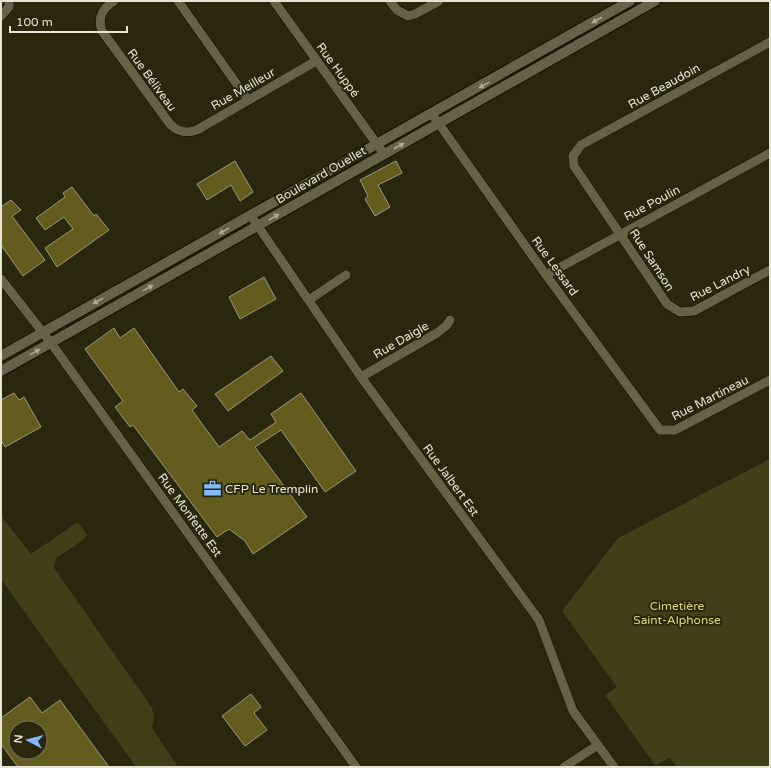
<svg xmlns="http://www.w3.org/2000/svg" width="771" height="768" font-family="'Varela Round',sans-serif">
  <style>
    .green { fill: #423e18 }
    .building { fill: #625c1e; stroke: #9a987b; fill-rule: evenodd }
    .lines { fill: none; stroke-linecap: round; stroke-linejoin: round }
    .street-casing { stroke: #131000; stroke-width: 10 }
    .secondary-casing { stroke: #131000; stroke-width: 12 }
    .street { stroke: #656247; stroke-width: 9 }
    .secondary { stroke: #656247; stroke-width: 10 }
    .oneway { fill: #abaa95 }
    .labels { text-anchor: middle; stroke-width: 4; stroke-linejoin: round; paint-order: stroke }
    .street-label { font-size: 12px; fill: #e5e4d5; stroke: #2a270e }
    .poi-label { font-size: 12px; fill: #e5e4d5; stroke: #2a270e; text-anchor: start }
    .park-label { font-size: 12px; fill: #ddd47b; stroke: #2a270e }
  </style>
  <rect width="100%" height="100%" fill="#2a270e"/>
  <path class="green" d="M770,459V767H677L670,758L655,765L605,695L617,687L562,611L618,538Z
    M1,516L31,554L78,522L87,535L82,541L56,558L54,568L152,708L154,717L152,728L178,767H136L1,579Z"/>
  <path class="building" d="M235,161L253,192L240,201L231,185L207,200L197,184Z
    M396,161L402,173L378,185L390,207L375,216L365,199L368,196L360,180Z
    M72,187L94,216L96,214L109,230L57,267L45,248L73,229L64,217L45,230L36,218L65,197L63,193Z
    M11,200L21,210L12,216L45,260L23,276L1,245V207Z
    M264,277L276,299L240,319L229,297Z
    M114,328L120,338L134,328L179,392L183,389L197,406L192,410L219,447L242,431L250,440L276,422L271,414L301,393L356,471L325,492L281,430L255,447L307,517L253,554L245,541L229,529L217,537L133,425L130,427L115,407L123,401L85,349Z
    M271,356L283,371L228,411L215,394Z
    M14,393L19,400L24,397L41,427L5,447L1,440V400Z
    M251,694L261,707L254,713L267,730L245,746L222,716Z
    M30,697L42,713L60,700L109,767H18L1,744V718ZM16,728H40V752H16Z"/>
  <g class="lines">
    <defs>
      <path id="street" d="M114,1C103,8 97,17 102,31L170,124C178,132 186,134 197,130L316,61
        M178,1L248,100
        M274,1L384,154
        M390,1L397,10L408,16L415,14L439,1
        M1,16L9,7V1
        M770,42L581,145L573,156L574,166L667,304L680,312L694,311L770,270
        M432,114L546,275L660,430H675L770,380
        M251,216L361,377L539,620L573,711L614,767
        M546,275L770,153
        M1,279L51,343L356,767
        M309,300L346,275
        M361,377L437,333L446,326L450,320
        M564,767L598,745"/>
      <path id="secondary" d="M1,356L630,1
        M1,371L655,1"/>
    </defs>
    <use href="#street" class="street-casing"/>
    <use href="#secondary" class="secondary-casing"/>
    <use href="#street" class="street"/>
    <use href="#secondary" class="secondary"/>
  </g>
  <defs><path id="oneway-solid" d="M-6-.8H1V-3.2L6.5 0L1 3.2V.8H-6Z"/></defs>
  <g class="oneway">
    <use href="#oneway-solid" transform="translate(597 20) rotate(150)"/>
    <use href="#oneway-solid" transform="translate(484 85) rotate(151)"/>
    <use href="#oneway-solid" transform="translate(399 146) rotate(-28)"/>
    <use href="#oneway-solid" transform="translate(274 217) rotate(-30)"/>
    <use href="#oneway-solid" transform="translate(224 231) rotate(151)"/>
    <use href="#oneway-solid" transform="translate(148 288) rotate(-29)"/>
    <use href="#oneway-solid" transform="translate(98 301) rotate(151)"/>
    <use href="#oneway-solid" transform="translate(35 352) rotate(-29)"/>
  </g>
  <defs>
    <symbol id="office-bare" viewBox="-9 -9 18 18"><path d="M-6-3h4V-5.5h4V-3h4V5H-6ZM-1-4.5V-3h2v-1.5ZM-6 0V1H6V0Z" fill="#85bbfb" stroke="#2a270e" stroke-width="2.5" paint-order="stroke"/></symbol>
  </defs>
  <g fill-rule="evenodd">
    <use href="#office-bare" x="200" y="476" width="25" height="25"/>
  </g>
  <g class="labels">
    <g class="street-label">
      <text transform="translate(338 70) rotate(54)" y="4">Rue Huppé</text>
      <text transform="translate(152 80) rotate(54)" y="4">Rue Béliveau</text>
      <text transform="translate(664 86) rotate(-29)" y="4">Rue Beaudoin</text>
      <text transform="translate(243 89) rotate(-30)" y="4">Rue Meilleur</text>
      <text transform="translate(321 175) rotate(-30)" y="4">Boulevard Ouellet</text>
      <text transform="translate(652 203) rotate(-28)" y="4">Rue Poulin</text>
      <text transform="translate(652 260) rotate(57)" y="4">Rue Samson</text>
      <text transform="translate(555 266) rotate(54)" y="4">Rue Lessard</text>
      <text transform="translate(720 283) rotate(-27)" y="4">Rue Landry</text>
      <text transform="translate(401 340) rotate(-30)" y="4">Rue Daigle</text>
      <text transform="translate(710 398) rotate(-27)" y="4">Rue Martineau</text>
      <text transform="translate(451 480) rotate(54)" y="4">Rue Jalbert Est</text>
      <text transform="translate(190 515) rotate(54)" y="4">Rue Monfette Est</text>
    </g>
    <g class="poi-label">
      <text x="225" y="493">CFP Le Tremplin</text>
    </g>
    <g class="park-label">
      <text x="677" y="610">Cimetière<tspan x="677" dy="14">Saint-Alphonse</tspan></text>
    </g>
  </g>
  <rect width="771" height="768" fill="none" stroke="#e5e4d5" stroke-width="4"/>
  <g transform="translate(28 740) rotate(277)"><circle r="19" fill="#2a270e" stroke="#75735e"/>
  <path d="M0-3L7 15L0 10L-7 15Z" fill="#85bbfb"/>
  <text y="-6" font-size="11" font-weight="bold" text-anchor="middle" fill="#e5e4d5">N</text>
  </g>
  <path d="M10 26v6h117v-6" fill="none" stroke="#e5e4d5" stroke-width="2"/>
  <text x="16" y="26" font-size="12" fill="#e5e4d5" stroke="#2a270e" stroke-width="3" paint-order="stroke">100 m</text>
</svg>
